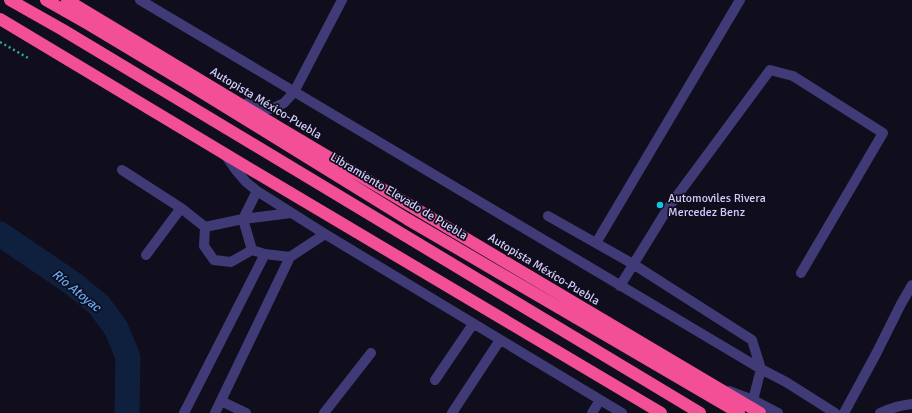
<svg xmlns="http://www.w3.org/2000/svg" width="912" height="413" font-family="Signika,sans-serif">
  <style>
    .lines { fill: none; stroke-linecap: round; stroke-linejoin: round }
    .river { stroke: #0f1f3e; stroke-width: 25 }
    .path { stroke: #35a5a3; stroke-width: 2.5; stroke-dasharray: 2 3; stroke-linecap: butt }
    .minor { stroke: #403b77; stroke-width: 10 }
    .highway { stroke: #f24f96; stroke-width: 12 }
    .poi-dot { fill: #10c4e2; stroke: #100d1c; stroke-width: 1.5 }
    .labels { text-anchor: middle; stroke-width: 3.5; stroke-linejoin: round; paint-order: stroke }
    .street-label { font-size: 12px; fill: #d3cbfb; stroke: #100d1c }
    .poi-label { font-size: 12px; fill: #d3cbfb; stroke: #100d1c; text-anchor: start }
    .water-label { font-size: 13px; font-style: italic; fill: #61a9f4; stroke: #100d1c }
  </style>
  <rect width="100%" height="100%" fill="#100d1c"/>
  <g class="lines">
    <path class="river" d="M0,234L72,283L99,305L116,328L128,357L127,413"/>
    <path class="path" d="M0,42L30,59"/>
    <path class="minor" d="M140,0L761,369L786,382L835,413
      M247,103L255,108L271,109L284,103L294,92L342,0
      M226,156L235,169L246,182L257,191L325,234L622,413
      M122,170L181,208L205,227
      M257,191L243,219L252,250L265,254L290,257L325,234
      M548,216L633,264L752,340L761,369L753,400
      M596,243L740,0
      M252,250L231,262L214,260L204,246L205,227L243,219L291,213
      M146,255L181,208
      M620,286L668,208L770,70L793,76L883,133L801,273
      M435,380L473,324
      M729,391L753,400L778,413
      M221,401L246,413
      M184,413L265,254
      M215,413L290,257
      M324,413L371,353
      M452,413L500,340
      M592,413L600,400
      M844,413L876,354L901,304L912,285
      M880,413C891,408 901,405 912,404"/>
    <path class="highway" d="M10,0L63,30L700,413
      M46,0L90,25L190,85L407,219L739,413
      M67,0L283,130L760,413
      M0,19L225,154L661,413"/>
  </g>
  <circle class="poi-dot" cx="660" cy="205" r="4"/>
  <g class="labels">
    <g class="street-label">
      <text transform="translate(266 103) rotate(31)" y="4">Autopista México-Puebla</text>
      <text transform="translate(399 196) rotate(31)" y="4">Libramiento Elevado de Puebla</text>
      <text transform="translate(544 269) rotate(31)" y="4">Autopista México-Puebla</text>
    </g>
    <g class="poi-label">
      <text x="668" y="202">Automoviles Rivera<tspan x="668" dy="14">Mercedez Benz</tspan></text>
    </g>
    <g class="water-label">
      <text transform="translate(77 290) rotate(39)" y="5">Río Atoyac</text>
    </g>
  </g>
</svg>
